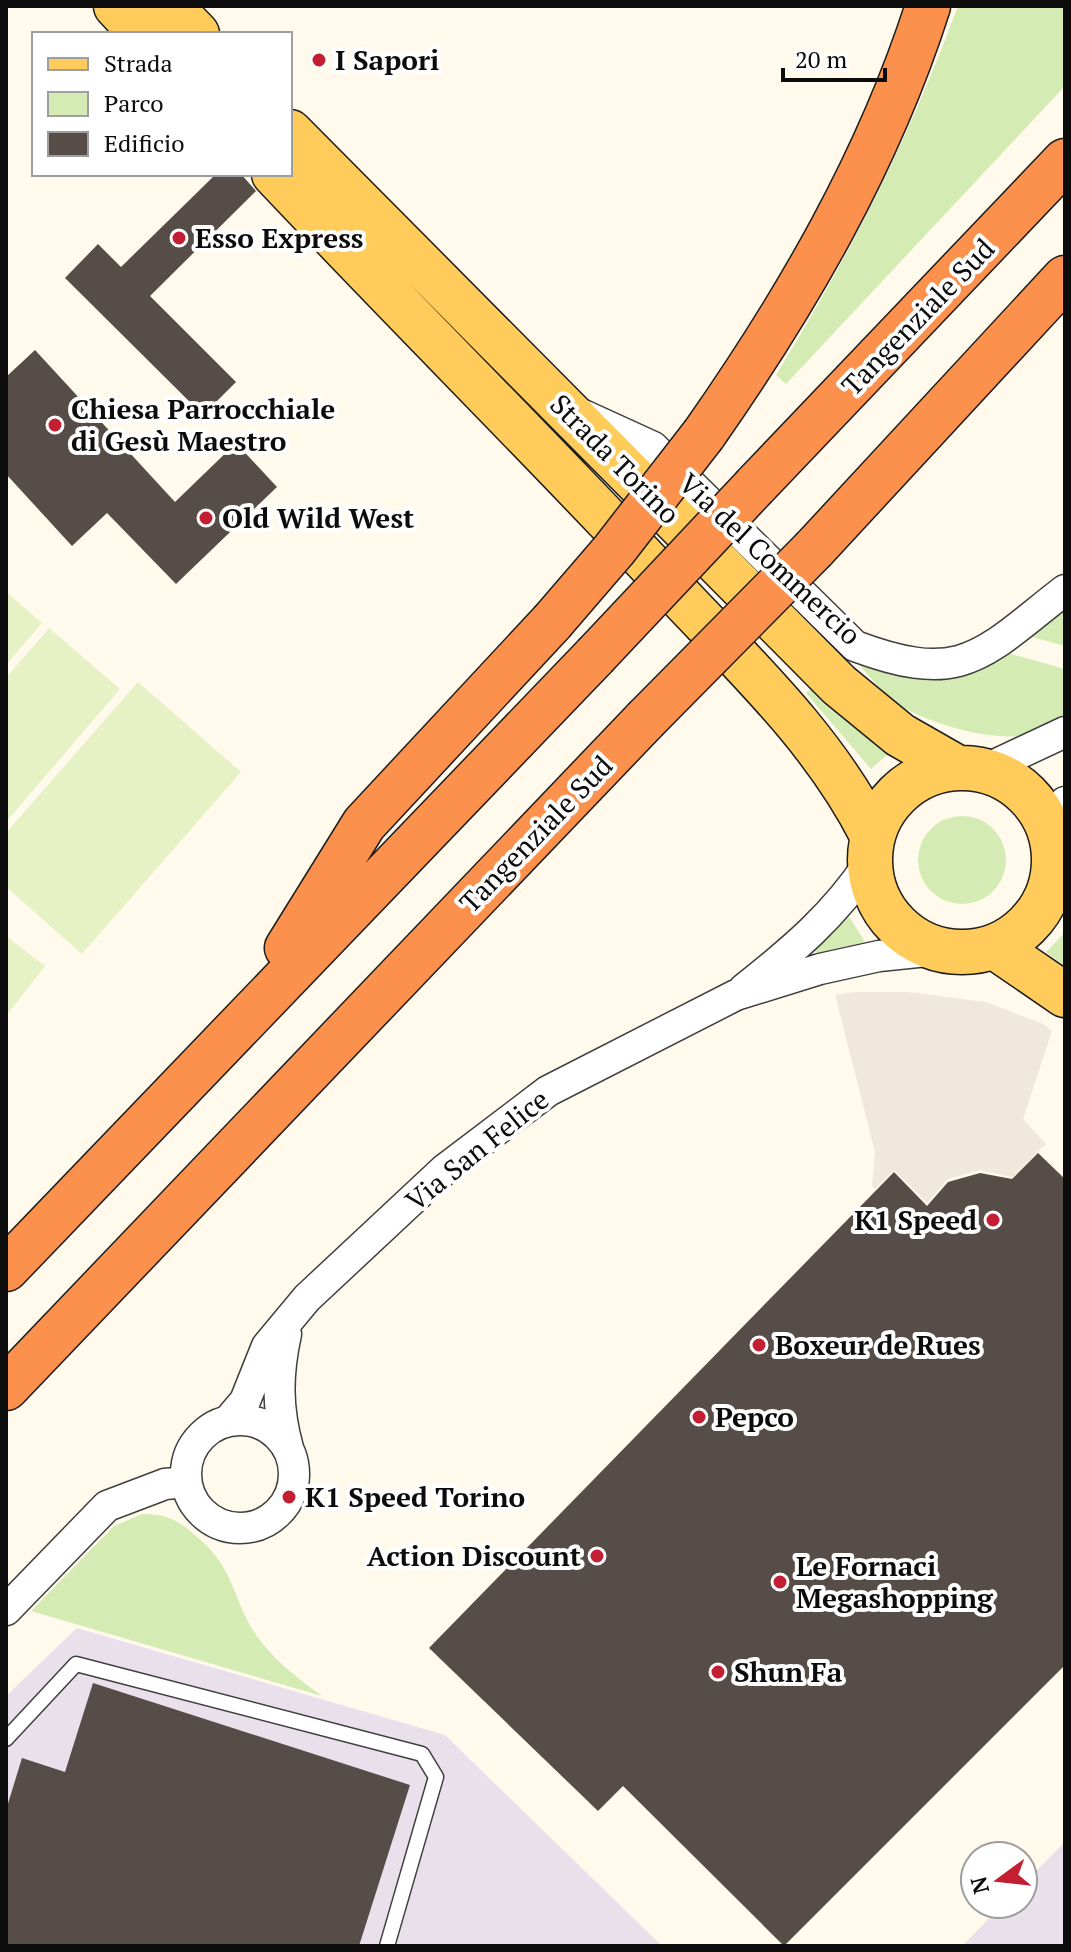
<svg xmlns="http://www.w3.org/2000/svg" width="1071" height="1952" font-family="'PT Serif',serif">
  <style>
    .industrial { fill: #eae0ec }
    .green { fill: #d4ebb4 }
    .pitch { fill: #e6f2c6 }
    .plaza { fill: #efe8db }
    .building { fill: #564c48 }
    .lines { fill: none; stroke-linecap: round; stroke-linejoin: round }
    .service-casing { stroke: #3f3f3f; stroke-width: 17 }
    .minor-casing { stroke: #3f3f3f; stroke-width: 33 }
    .primary-casing { stroke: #1d1d1d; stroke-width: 47 }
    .motorway-casing { stroke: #1d1d1d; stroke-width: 47 }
    .service { stroke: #fff; stroke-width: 14 }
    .minor { stroke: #fff; stroke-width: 30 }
    .primary { stroke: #ffcc5c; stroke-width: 44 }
    .motorway { stroke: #fc914d; stroke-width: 44 }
    .motorway-bridge-casing { stroke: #1d1d1d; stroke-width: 47; stroke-linecap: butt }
    .motorway-bridge { stroke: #fc914d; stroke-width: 44 }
    .poi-dot { fill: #c31e31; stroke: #fff; stroke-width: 3 }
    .labels { text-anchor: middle; stroke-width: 8; stroke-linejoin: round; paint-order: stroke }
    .poi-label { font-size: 28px; font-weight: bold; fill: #0c0c0c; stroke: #fff; text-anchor: start }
    .street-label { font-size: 28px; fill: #0c0c0c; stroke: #fff }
  </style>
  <rect width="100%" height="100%" fill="#fffaec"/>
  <path class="industrial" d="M77,1628L445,1735L662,1946H6V1696Z
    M1065,1842V1946H962L1003,1904H1023V1884Z"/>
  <path class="green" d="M958,6H1065V86L786,384L776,375C849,257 910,136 958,6Z
    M1065,603V646L1025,635Z
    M1004,652L1065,669C1065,681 1070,708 1063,718C1033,756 934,727 901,706C886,697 873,680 861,667V662Z
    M813,686L853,726L889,753L871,769L806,693Z
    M918 860a44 44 0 1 1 88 0a44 44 0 1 1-88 0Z
    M848,915L865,942L817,953L815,951Z
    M1065,932V966L1046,952Z
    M142,1514C167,1514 178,1520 196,1536C237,1569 231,1601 259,1639C276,1662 299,1679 322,1696L31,1611L114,1526Z"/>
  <path class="pitch" d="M6,592L42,623L6,665Z
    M49,628L120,689L6,822V678Z
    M138,682L241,772L82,954L6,887V833Z
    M6,936L45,966L6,1016Z"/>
  <path class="plaza" d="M852,992H908L986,1002L1043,1024L1052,1031L1023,1119L1046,1144L1012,1177L980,1170L948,1179L927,1203L894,1170L875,1189L872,1186L875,1152L835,995Z"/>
  <path class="building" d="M216,174H241L256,191L150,296L236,382L203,415L65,278L98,244L121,267Z
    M35,350L175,502L236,443L277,487L176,584L107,513L72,546L6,474V377Z
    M1038,1153L1065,1179V1665L784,1946L623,1786L598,1811L429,1648L894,1172L927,1206L948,1182L980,1173L1012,1179Z
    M93,1683L410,1785L359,1946H6V1810L22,1758L65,1772Z"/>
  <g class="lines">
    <defs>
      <path id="service" d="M6,1739L76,1664L422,1754L436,1777L387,1946"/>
      <path id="minor" d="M583,415L653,447L855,646C964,687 982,654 1065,590
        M984,770L1065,732
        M1051,839L1065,802
        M744,989C792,951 835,915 869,863
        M286,1334C277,1375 277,1408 288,1448
        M186 1474a54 54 0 1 1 108 0a54 54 0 1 1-108 0Z
        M228,1421L245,1401L267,1346L307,1298L444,1170L548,1091L736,995L820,969L879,956L937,950
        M6,1610L107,1506L165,1484L186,1482"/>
      <path id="primary" d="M116,6L142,34
        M170,6L197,34
        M290,132L839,685L900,735L956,767
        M274,174C405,313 540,447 670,586C743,664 824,739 872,835
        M870 860a92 92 0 1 1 184 0a92 92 0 1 1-184 0Z
        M995,947L1065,995"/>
      <path id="motorway" d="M704,434C797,301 878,162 928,6
        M755,486L1065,161
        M814,549L1065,278
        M287,948L364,824L552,622
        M6,1269L595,656
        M6,1388L645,720"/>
    </defs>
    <use href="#service" class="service-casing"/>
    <use href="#minor" class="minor-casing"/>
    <use href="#primary" class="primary-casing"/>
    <use href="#motorway" class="motorway-casing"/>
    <use href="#service" class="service"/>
    <use href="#minor" class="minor"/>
    <use href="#primary" class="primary"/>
    <use href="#motorway" class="motorway"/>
    <defs>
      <path id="motorway-bridge" d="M552,622L614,550L704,434
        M595,656L755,486
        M645,720L814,549"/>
    </defs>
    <use href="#motorway-bridge" class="motorway-bridge-casing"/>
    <use href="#motorway-bridge" class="motorway-bridge"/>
  </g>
  <g class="poi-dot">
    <circle cx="319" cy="60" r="8"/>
    <circle cx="179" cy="238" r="8"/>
    <circle cx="55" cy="425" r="8"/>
    <circle cx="206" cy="518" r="8"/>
    <circle cx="993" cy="1220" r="8"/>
    <circle cx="759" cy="1345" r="8"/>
    <circle cx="699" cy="1417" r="8"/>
    <circle cx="289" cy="1497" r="8"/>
    <circle cx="597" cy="1556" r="8"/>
    <circle cx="780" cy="1582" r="8"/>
    <circle cx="718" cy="1672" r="8"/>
  </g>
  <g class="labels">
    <g class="poi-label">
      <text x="335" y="70">I Sapori</text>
      <text x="195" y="248">Esso Express</text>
      <text x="71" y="419">Chiesa Parrocchiale<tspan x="71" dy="32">di Gesù Maestro</tspan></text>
      <text x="222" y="528">Old Wild West</text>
      <text x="977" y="1230" text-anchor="end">K1 Speed</text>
      <text x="775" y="1355">Boxeur de Rues</text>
      <text x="715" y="1427">Pepco</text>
      <text x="305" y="1507">K1 Speed Torino</text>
      <text x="581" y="1566" text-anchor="end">Action Discount</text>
      <text x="796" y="1576">Le Fornaci<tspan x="796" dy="32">Megashopping</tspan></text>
      <text x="734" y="1682">Shun Fa</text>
    </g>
    <g class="street-label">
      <text transform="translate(918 317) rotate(-46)" y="10">Tangenziale Sud</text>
      <text transform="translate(615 459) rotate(45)" y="10">Strada Torino</text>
      <text transform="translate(770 559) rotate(43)" y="10">Via del Commercio</text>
      <text transform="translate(536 834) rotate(-46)" y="10">Tangenziale Sud</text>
      <text transform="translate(477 1150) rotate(-39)" y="10">Via San Felice</text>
    </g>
  </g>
  <rect width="1071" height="1952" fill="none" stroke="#0c0c0c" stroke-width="16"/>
  <rect x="32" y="32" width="260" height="144" fill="#ffffff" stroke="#9e9e9e" stroke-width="2"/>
  <rect x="48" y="58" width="40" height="12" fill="#ffcc5c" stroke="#9e9e9e" stroke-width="2"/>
  <text x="104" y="72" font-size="24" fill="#0c0c0c">Strada</text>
  <rect x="48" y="92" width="40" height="24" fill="#d4ebb4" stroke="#9e9e9e" stroke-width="2"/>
  <text x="104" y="112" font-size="24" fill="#0c0c0c">Parco</text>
  <rect x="48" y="132" width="40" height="24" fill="#564c48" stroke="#9e9e9e" stroke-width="2"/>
  <text x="104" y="152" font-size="24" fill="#0c0c0c">Edificio</text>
  <g transform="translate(999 1880) rotate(255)"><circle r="38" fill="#ffffff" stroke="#9e9e9e" stroke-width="2"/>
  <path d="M0-6L14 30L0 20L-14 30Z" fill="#c31e31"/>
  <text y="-12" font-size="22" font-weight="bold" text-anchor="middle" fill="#0c0c0c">N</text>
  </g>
  <path d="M783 68v12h102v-12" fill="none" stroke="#0c0c0c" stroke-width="4"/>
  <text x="795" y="68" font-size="24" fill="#0c0c0c" stroke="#ffffff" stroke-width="6" paint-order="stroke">20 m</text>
</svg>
